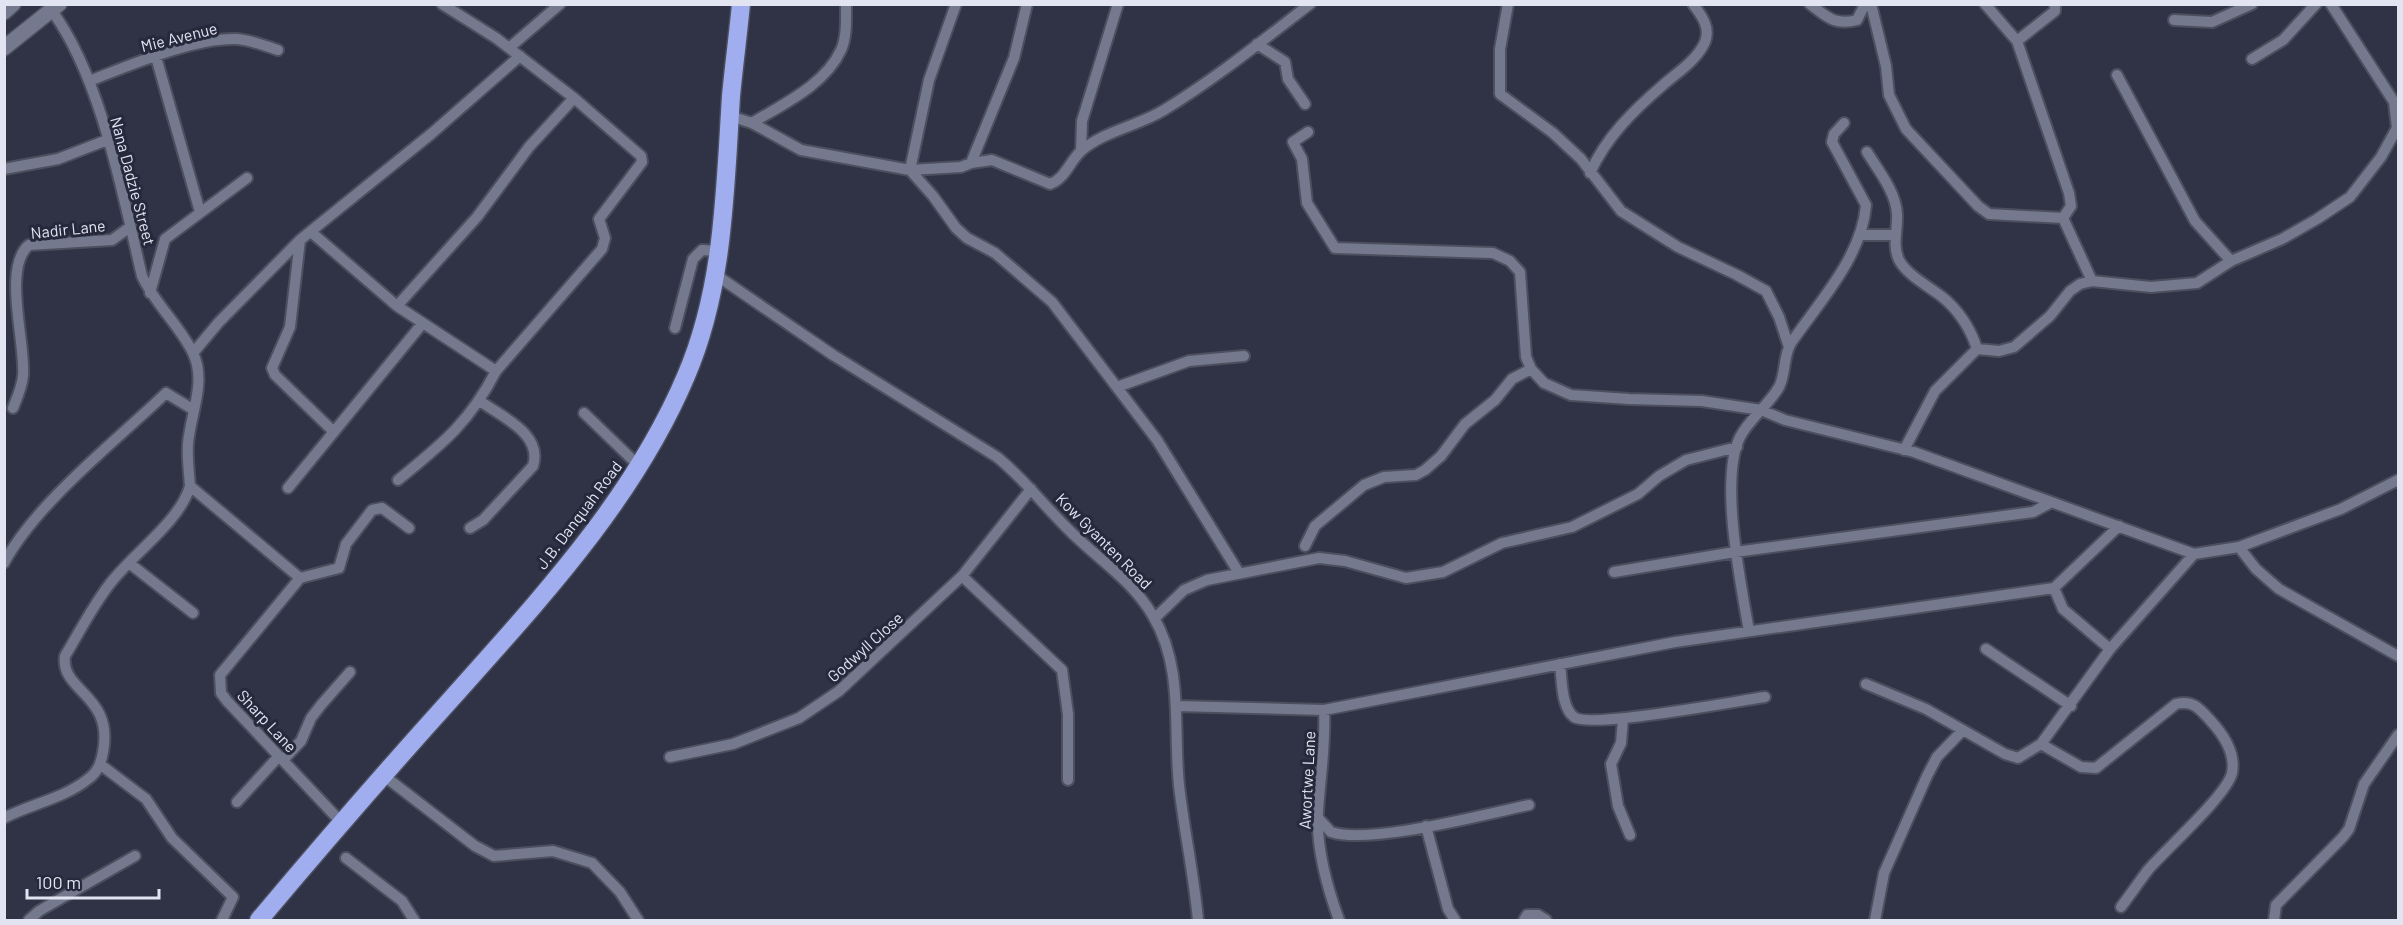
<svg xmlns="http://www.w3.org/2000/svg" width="2403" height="925" font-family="Barlow,sans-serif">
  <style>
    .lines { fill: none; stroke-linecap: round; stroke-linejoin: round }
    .street-casing { stroke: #4c4f5e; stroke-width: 14 }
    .secondary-casing { stroke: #4c4f5e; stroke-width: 18 }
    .highway-casing { stroke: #4c4f5e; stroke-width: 21 }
    .street { stroke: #74798e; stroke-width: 10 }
    .secondary { stroke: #74798e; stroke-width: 15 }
    .highway { stroke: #a0aeef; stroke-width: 18 }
    .labels { text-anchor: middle; stroke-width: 6; stroke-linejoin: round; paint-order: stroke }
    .street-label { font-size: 16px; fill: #e2e5f1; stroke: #25293b }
  </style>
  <rect width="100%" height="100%" fill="#2f3345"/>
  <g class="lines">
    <defs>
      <path id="street" d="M956,4L929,80L910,170L961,167L971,163L1014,58L1027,4
        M1508,4L1500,49V94L1553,133L1581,159L1621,211L1678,247L1737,275L1766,291L1779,317L1789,347
        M1810,4C1827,17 1835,26 1857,20L1865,4
        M1871,4L1886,66L1889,95L1906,129L1978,206L1989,214L2063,218
        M1985,4L2017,41L2069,193L2071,206L2063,218
        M52,11C101,77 123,196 142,276C155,304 180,326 193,353C207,382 190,415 188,444C187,458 189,472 190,486L300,578
        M2174,20L2212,22L2252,4
        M2017,41L2055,11V4
        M1257,44L1285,62L1288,79L1305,104
        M509,48L560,4
        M156,57L200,212
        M2252,59L2283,40L2316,4
        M2117,75L2195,221L2231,261
        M89,81C128,66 195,37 237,39C251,40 265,46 278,50
        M730,116L752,123L801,150L910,170L933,196L956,228L967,238L995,253L1052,302L1157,440L1239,573
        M752,123C783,104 825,85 841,50C847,37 846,19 846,4
        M1308,132L1293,142L1302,159L1307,203L1335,248L1493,253L1510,261L1520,272L1526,357L1531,369L1544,383L1571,395L1629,399L1702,401L1761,410L1785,420L1914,452L2194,554L2239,547L2341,509L2398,480
        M1081,151L1082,121L1118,4
        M1867,152C1878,170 1896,192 1897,214C1898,229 1892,245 1899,260C1907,275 1928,286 1941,296C1958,309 1971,329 1977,349
        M971,163L992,160L1050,184C1065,179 1070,161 1081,151C1104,131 1138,126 1164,110C1215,79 1262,41 1310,4
        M4,169L58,159L107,140
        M1590,173C1606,137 1634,110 1663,85C1678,72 1697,60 1705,42C1711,27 1701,15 1693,4
        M2063,218L2092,281
        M311,232L397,306L496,371L602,249L605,238L599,219L642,162L641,156L574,98
        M1859,235H1895
        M300,240L290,327L272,368L275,375L333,431
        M716,275L833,355L997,457C1022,477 1041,502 1064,525C1093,556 1131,578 1153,616C1184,668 1173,728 1179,785C1184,830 1194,875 1198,920
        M150,293L165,239L247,178
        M397,306L477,217L529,147L574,98L496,38L442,4
        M675,328L693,259L702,250L719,251
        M193,353L219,322L300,240L431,134L520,56
        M1117,387L1189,361L1244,356
        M13,408C17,398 22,387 23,376C26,344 2,267 29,245L112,240L130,227
        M584,413L639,466
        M1904,450L1935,391L1977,349L1999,351L2014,347L2050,316L2070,291L2080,284L2092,281L2151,287L2197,283L2231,261L2282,239L2317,219L2350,197L2381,157L2397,128L2394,102L2331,4
        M398,480C442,444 470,422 496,371
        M288,488L422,324
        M470,528L483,520L533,466C543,434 502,417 480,401
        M1305,546L1315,526L1364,485L1384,477L1416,475L1425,470L1441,456L1465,424L1495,400L1512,379L1531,369
        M2239,547L2256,569L2279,589L2398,656
        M4,563C37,502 116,441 166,393L194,410
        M129,563L193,613
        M1614,572L1735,552L2033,512L2050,503
        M962,576L1062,670L1068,714V780
        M300,578L220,675L221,693L227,701L341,822
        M300,578L339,568L346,544L372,510L382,508L409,528
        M2054,588L2063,609L2110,649
        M1155,618L1184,590L1207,580L1319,558L1345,561L1406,578L1443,572L1502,543L1572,527L1638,494L1659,476L1686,460L1737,447
        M1749,631C1741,585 1719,479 1740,437C1749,419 1769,405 1779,387C1786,374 1783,356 1791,343C1819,302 1862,257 1866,205L1832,142L1834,134L1844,123
        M1986,649L2071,706
        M1560,664C1562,679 1561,707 1574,717C1589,729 1736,701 1765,697
        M1866,684L1926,709L2005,754L2018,758L2041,744L2110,649L2194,554
        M1177,706L1324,710L1675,642L2054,588L2119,526
        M1324,710C1326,745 1320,777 1318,812C1316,847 1327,887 1339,920
        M1623,719L1621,743L1611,764L1618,806L1630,835
        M2041,744L2081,767L2096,768L2176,704C2193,700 2199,708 2210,720C2223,734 2236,753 2232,773C2227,795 2165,850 2148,870C2139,882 2130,895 2121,907
        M670,757L733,744L799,718L839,691L962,576L1031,489
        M283,760L301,741L311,718L321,705L350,672
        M101,765L146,799L172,838L233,897L222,920
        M383,775L475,846L494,856L553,851L592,863L620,892L638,920
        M237,802L279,756
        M4,818C31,804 65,798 88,779C98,772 101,763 103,752C114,694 60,692 65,656C79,633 92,607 109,585C131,555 180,522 190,486
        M1318,818L1331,832C1370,845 1485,814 1529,805
        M1426,826L1448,909L1455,920
        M346,858L402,901L414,920
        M29,920L39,911L135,856
        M1524,920L1527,915H1538L1546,920
        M1875,920L1884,873L1927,776L1937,757L1962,731
        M2274,920L2276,905L2343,837L2349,829L2364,784L2398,735"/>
      <path id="secondary" d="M4,12L13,4
        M4,48L59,4"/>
      <path id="highway" d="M259,920C322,845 387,770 453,697C541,598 634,499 686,376C724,288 725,190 731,96C734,65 738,35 741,4"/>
    </defs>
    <use href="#street" class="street-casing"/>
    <use href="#secondary" class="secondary-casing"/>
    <use href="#highway" class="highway-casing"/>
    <use href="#street" class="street"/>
    <use href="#secondary" class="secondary"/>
    <use href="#highway" class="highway"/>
  </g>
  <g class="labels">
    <g class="street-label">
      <text transform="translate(179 37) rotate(-14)" y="6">Mie Avenue</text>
      <text transform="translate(133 181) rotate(75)" y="6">Nana Dadzie Street</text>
      <text transform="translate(68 229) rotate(-6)" y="6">Nadir Lane</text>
      <text transform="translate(579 515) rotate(-53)" y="6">J.B. Danquah Road</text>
      <text transform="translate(1104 541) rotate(45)" y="6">Kow Gyanten Road</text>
      <text transform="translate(865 647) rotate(-42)" y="6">Godwyll Close</text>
      <text transform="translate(267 721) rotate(47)" y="6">Sharp Lane</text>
      <text transform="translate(1307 780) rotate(-87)" y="6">Awortwe Lane</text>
    </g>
  </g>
  <rect width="2403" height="925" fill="none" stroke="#e2e5f1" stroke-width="12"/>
  <path d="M27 889v9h132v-9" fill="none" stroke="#e2e5f1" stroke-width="3"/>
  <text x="36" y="889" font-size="18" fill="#e2e5f1" stroke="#25293b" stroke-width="4.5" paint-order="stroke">100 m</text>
</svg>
